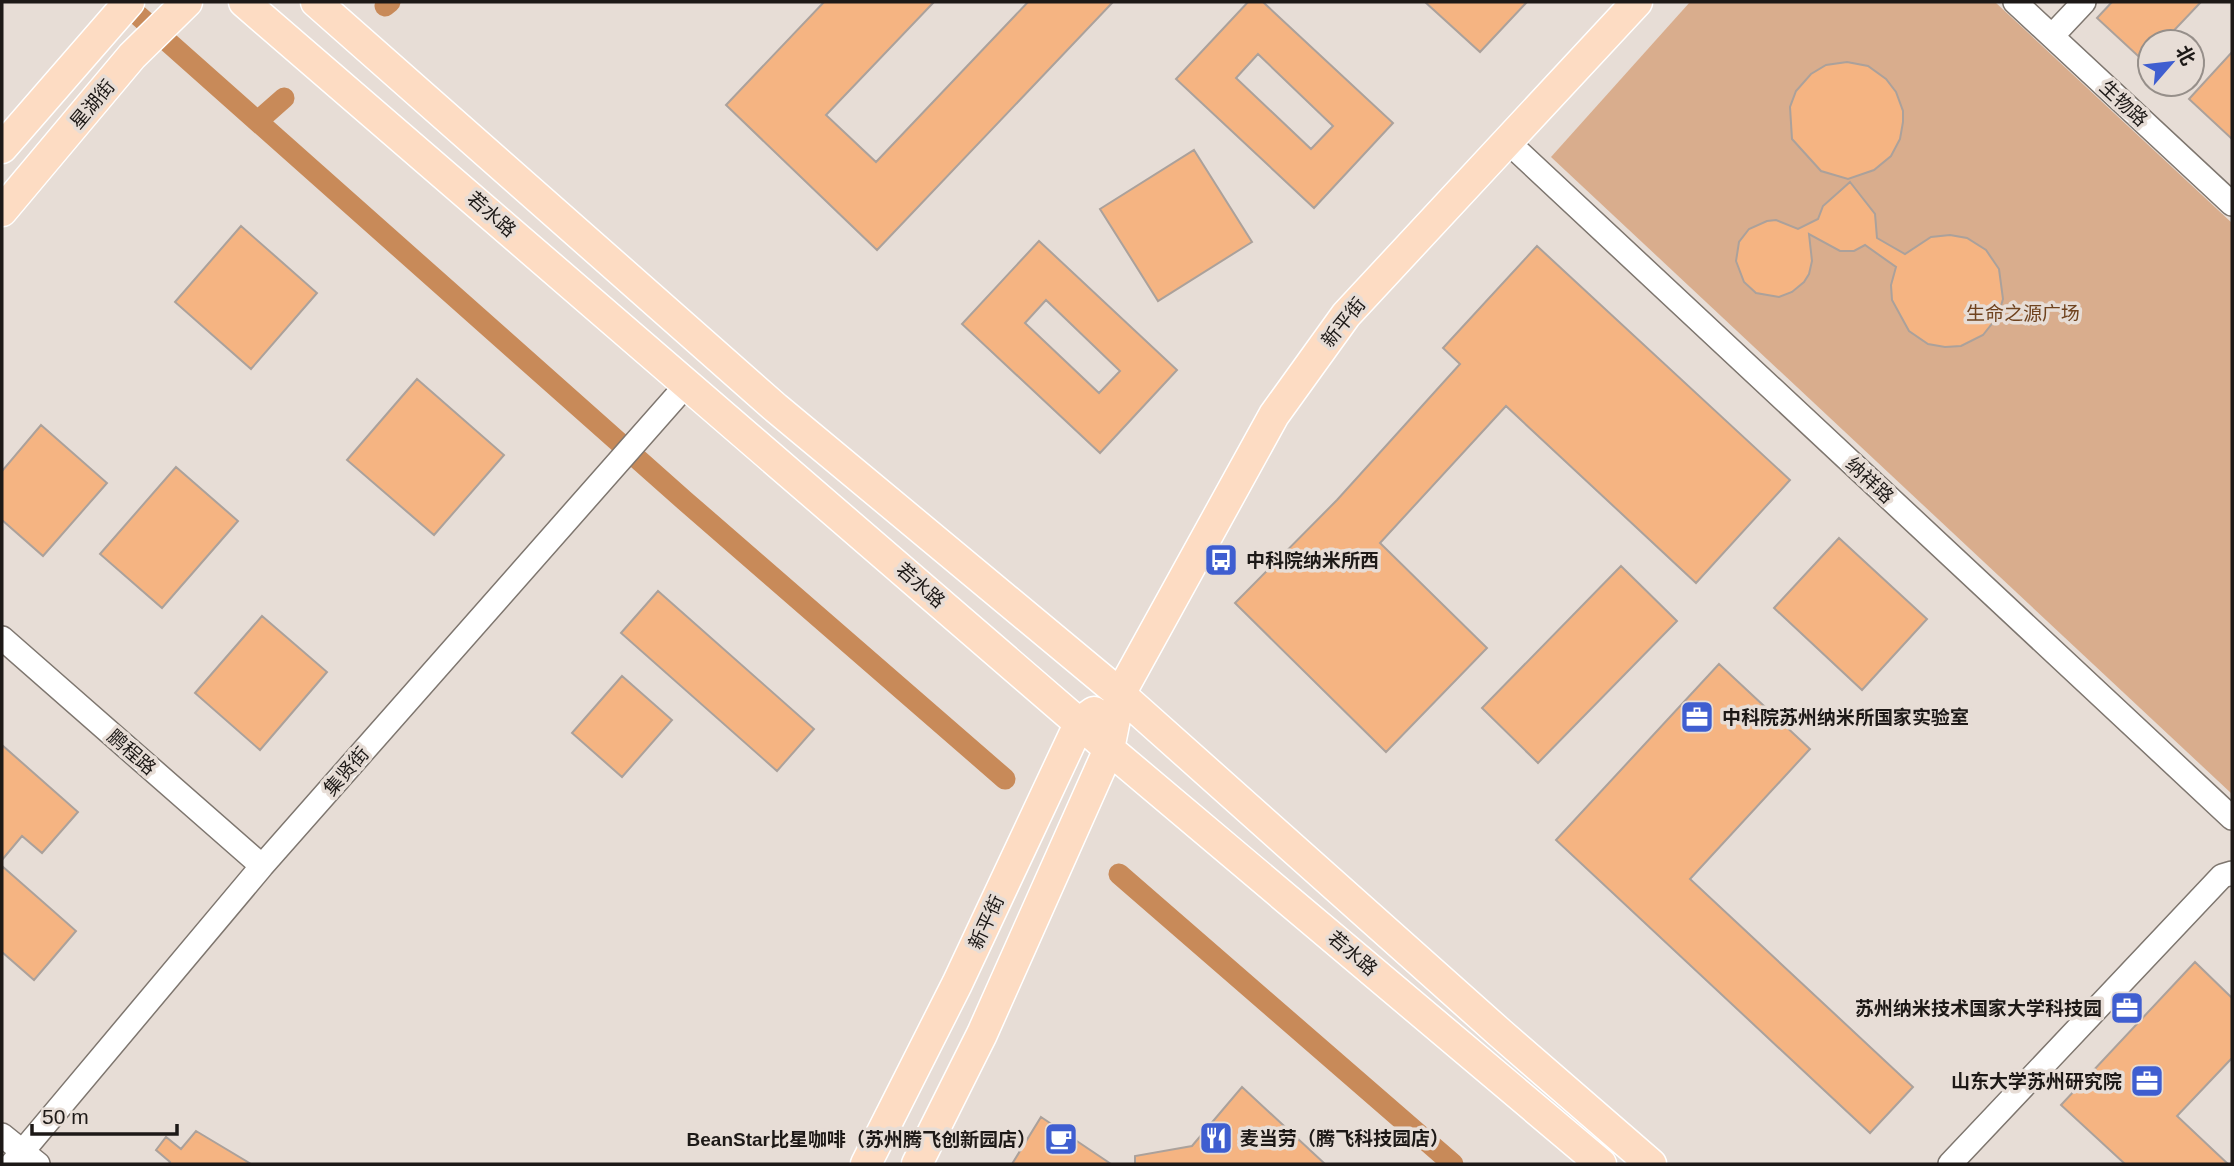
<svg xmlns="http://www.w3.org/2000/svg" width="2234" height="1166" font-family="Helvetica,'Noto Sans SC',sans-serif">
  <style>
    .green { fill: #d9ad8d }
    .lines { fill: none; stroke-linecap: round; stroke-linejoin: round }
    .canal { stroke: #c88a59; stroke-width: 21 }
    .building { fill: #f5b482; stroke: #aba19b; stroke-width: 2; fill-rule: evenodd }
    .minor-casing { stroke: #7e766f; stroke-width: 26 }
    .major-casing { stroke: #fff; stroke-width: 33 }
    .minor { stroke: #fff; stroke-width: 23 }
    .major { stroke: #fddcc3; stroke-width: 30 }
    .labels { text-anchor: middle; stroke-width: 7; stroke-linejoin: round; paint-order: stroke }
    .street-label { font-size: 19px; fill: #1d1917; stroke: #e7ddd6 }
    .park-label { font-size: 19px; fill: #6f431f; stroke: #e7ddd6 }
    .poi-label { font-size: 19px; font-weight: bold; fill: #1d1917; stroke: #e7ddd6; text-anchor: start }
  </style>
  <rect width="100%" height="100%" fill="#e7ddd6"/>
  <path class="green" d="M1690,2H1995L2232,223V794L1551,157Z"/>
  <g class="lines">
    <path class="canal" d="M123,2L685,501L1005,779
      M385,6L390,2
      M258,121L284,98
      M1119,874L1453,1164"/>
  </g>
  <path class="building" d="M824,2H934L826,115L876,162L1028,2H1113L877,250L726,105Z
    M1248,2H1263L1393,123L1314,208L1176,79ZM1258,54L1333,126L1311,149L1236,78Z
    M1425,2H1527L1480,52Z
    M2112,2H2201L2163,42H2150V67L2097,18Z
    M2232,52V139L2189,99Z
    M1847,62L1868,66L1886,79L1896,92L1903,111V122L1900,139L1891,156L1874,170L1848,179L1821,171L1792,139L1790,107L1796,91L1811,74L1826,65Z
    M1194,150L1252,242L1158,301L1100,209Z
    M1850,182L1875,214L1877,238L1905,254L1931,237L1950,235L1967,238L1986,250L1999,269L2003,299L1998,316L1983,335L1961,346L1945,347L1928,344L1909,331L1892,300L1891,285L1896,267L1865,245L1854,251H1840L1809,234L1812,261L1809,274L1804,282L1792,292L1779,297L1756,293L1744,282L1736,261L1739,242L1749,229L1767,221L1776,220L1798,229L1818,219L1823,206Z
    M241,226L317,293L251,369L175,302Z
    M1039,241L1177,370L1100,453L962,324ZM1046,300L1120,371L1099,393L1025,323Z
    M1537,246L1790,480L1696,583L1506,406L1380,543L1487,648L1386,752L1235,603L1337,500L1460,364L1443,348Z
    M417,379L504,455L434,535L347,460Z
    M41,425L107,483L43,556L2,520V471Z
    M176,467L238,521L162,608L100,554Z
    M1839,538L1927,619L1862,690L1774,608Z
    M1621,566L1677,621L1538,763L1482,708Z
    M658,591L814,729L777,771L621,633Z
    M262,616L327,672L260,750L195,693Z
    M1719,664L1810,749L1690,879L1913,1087L1870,1133L1556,840Z
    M622,676L672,720L622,777L572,733Z
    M2,745L78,812L42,853L22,836L2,860Z
    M2,866L76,931L34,980L2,952Z
    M2195,962L2232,998V1058L2177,1116L2228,1164H2125L2061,1105Z
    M1242,1087L1325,1164H1135V1156L1192,1146Z
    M1041,1117L1111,1164H1012Z
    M196,1131L251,1164H169L170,1162L156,1150L166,1137L181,1149Z"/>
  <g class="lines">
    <defs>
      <path id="minor" d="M2015,2L2232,204
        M2052,36L2084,2
        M1508,142L2232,818
        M2,638L262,866
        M2,1135L38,1164
        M12,1164L262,866L688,383
        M1950,1164L2222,876L2232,873"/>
      <path id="major" d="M244,2L1109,749L1601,1164
        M316,2L776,408L1120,694L1500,1033L1651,1164
        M2,148L129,2
        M2,211L132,56L187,2
        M866,1164L957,984L1080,722L1094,712
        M917,1164L982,1034L1109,749L1120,694L1274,415L1346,315L1637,2"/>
    </defs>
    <use href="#minor" class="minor-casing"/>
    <use href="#major" class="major-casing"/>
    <use href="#minor" class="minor"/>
    <use href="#major" class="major"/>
  </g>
  <defs>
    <symbol id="bus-square" viewBox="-11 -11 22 22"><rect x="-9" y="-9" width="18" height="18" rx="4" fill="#3f5ed0" stroke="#e7ddd6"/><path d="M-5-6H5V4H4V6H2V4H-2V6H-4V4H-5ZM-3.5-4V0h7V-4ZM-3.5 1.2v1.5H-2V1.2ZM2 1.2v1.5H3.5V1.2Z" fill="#fff"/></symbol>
    <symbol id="office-square" viewBox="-11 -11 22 22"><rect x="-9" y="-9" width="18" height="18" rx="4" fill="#3f5ed0" stroke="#e7ddd6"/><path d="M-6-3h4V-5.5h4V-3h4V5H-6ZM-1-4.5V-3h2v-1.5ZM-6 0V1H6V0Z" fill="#fff"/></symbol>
    <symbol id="restaurant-square" viewBox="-11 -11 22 22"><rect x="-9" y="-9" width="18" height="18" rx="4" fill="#3f5ed0" stroke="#e7ddd6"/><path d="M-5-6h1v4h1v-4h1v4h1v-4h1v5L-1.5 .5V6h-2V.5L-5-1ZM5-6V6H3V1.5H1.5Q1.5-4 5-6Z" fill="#fff"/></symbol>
    <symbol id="cafe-square" viewBox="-11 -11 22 22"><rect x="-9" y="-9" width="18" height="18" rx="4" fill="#3f5ed0" stroke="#e7ddd6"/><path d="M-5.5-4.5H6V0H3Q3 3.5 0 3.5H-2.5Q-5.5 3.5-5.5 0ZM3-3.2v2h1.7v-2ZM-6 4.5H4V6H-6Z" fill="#fff"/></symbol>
  </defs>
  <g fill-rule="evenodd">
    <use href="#bus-square" x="1202" y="541" width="38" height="38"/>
    <use href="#office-square" x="1678" y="698" width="38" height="38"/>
    <use href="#office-square" x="2108" y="989" width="38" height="38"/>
    <use href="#office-square" x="2128" y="1062" width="38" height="38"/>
    <use href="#restaurant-square" x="1197" y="1119" width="38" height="38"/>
    <use href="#cafe-square" x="1042" y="1120" width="38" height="38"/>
  </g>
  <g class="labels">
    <g class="street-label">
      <text transform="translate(2124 103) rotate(43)" y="7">生物路</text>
      <text transform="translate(92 104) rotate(-50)" y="7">星湖街</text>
      <text transform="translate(492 214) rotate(41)" y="7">若水路</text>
      <text transform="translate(1343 322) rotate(-51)" y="7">新平街</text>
      <text transform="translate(1870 480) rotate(43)" y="7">纳祥路</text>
      <text transform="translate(921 585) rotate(41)" y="7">若水路</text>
      <text transform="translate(132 752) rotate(41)" y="7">鹏程路</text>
      <text transform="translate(346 771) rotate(-49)" y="7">集贤街</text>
      <text transform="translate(986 922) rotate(-65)" y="7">新平街</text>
      <text transform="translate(1353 953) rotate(40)" y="7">若水路</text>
    </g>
    <g class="park-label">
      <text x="2023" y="320">生命之源广场</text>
    </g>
    <g class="poi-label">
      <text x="1246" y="567">中科院纳米所西</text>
      <text x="1722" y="724">中科院苏州纳米所国家实验室</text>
      <text x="2102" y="1015" text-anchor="end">苏州纳米技术国家大学科技园</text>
      <text x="2122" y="1088" text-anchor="end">山东大学苏州研究院</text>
      <text x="1240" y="1145">麦当劳（腾飞科技园店）</text>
      <text x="1036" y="1146" text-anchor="end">BeanStar比星咖啡（苏州腾飞创新园店）</text>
    </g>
  </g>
  <rect width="2234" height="1166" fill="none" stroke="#1d1917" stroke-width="7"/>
  <g transform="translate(2171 63) rotate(62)"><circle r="33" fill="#e7ddd6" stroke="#968f8a" stroke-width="2"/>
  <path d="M0-5L12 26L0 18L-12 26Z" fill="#3f5ed0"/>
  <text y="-10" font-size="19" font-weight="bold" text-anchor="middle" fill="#1d1917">北</text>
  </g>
  <path d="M32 1124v10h145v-10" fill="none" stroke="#1d1917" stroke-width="3.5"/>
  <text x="42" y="1124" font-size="21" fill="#1d1917" stroke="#e7ddd6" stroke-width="5" paint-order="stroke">50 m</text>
</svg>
